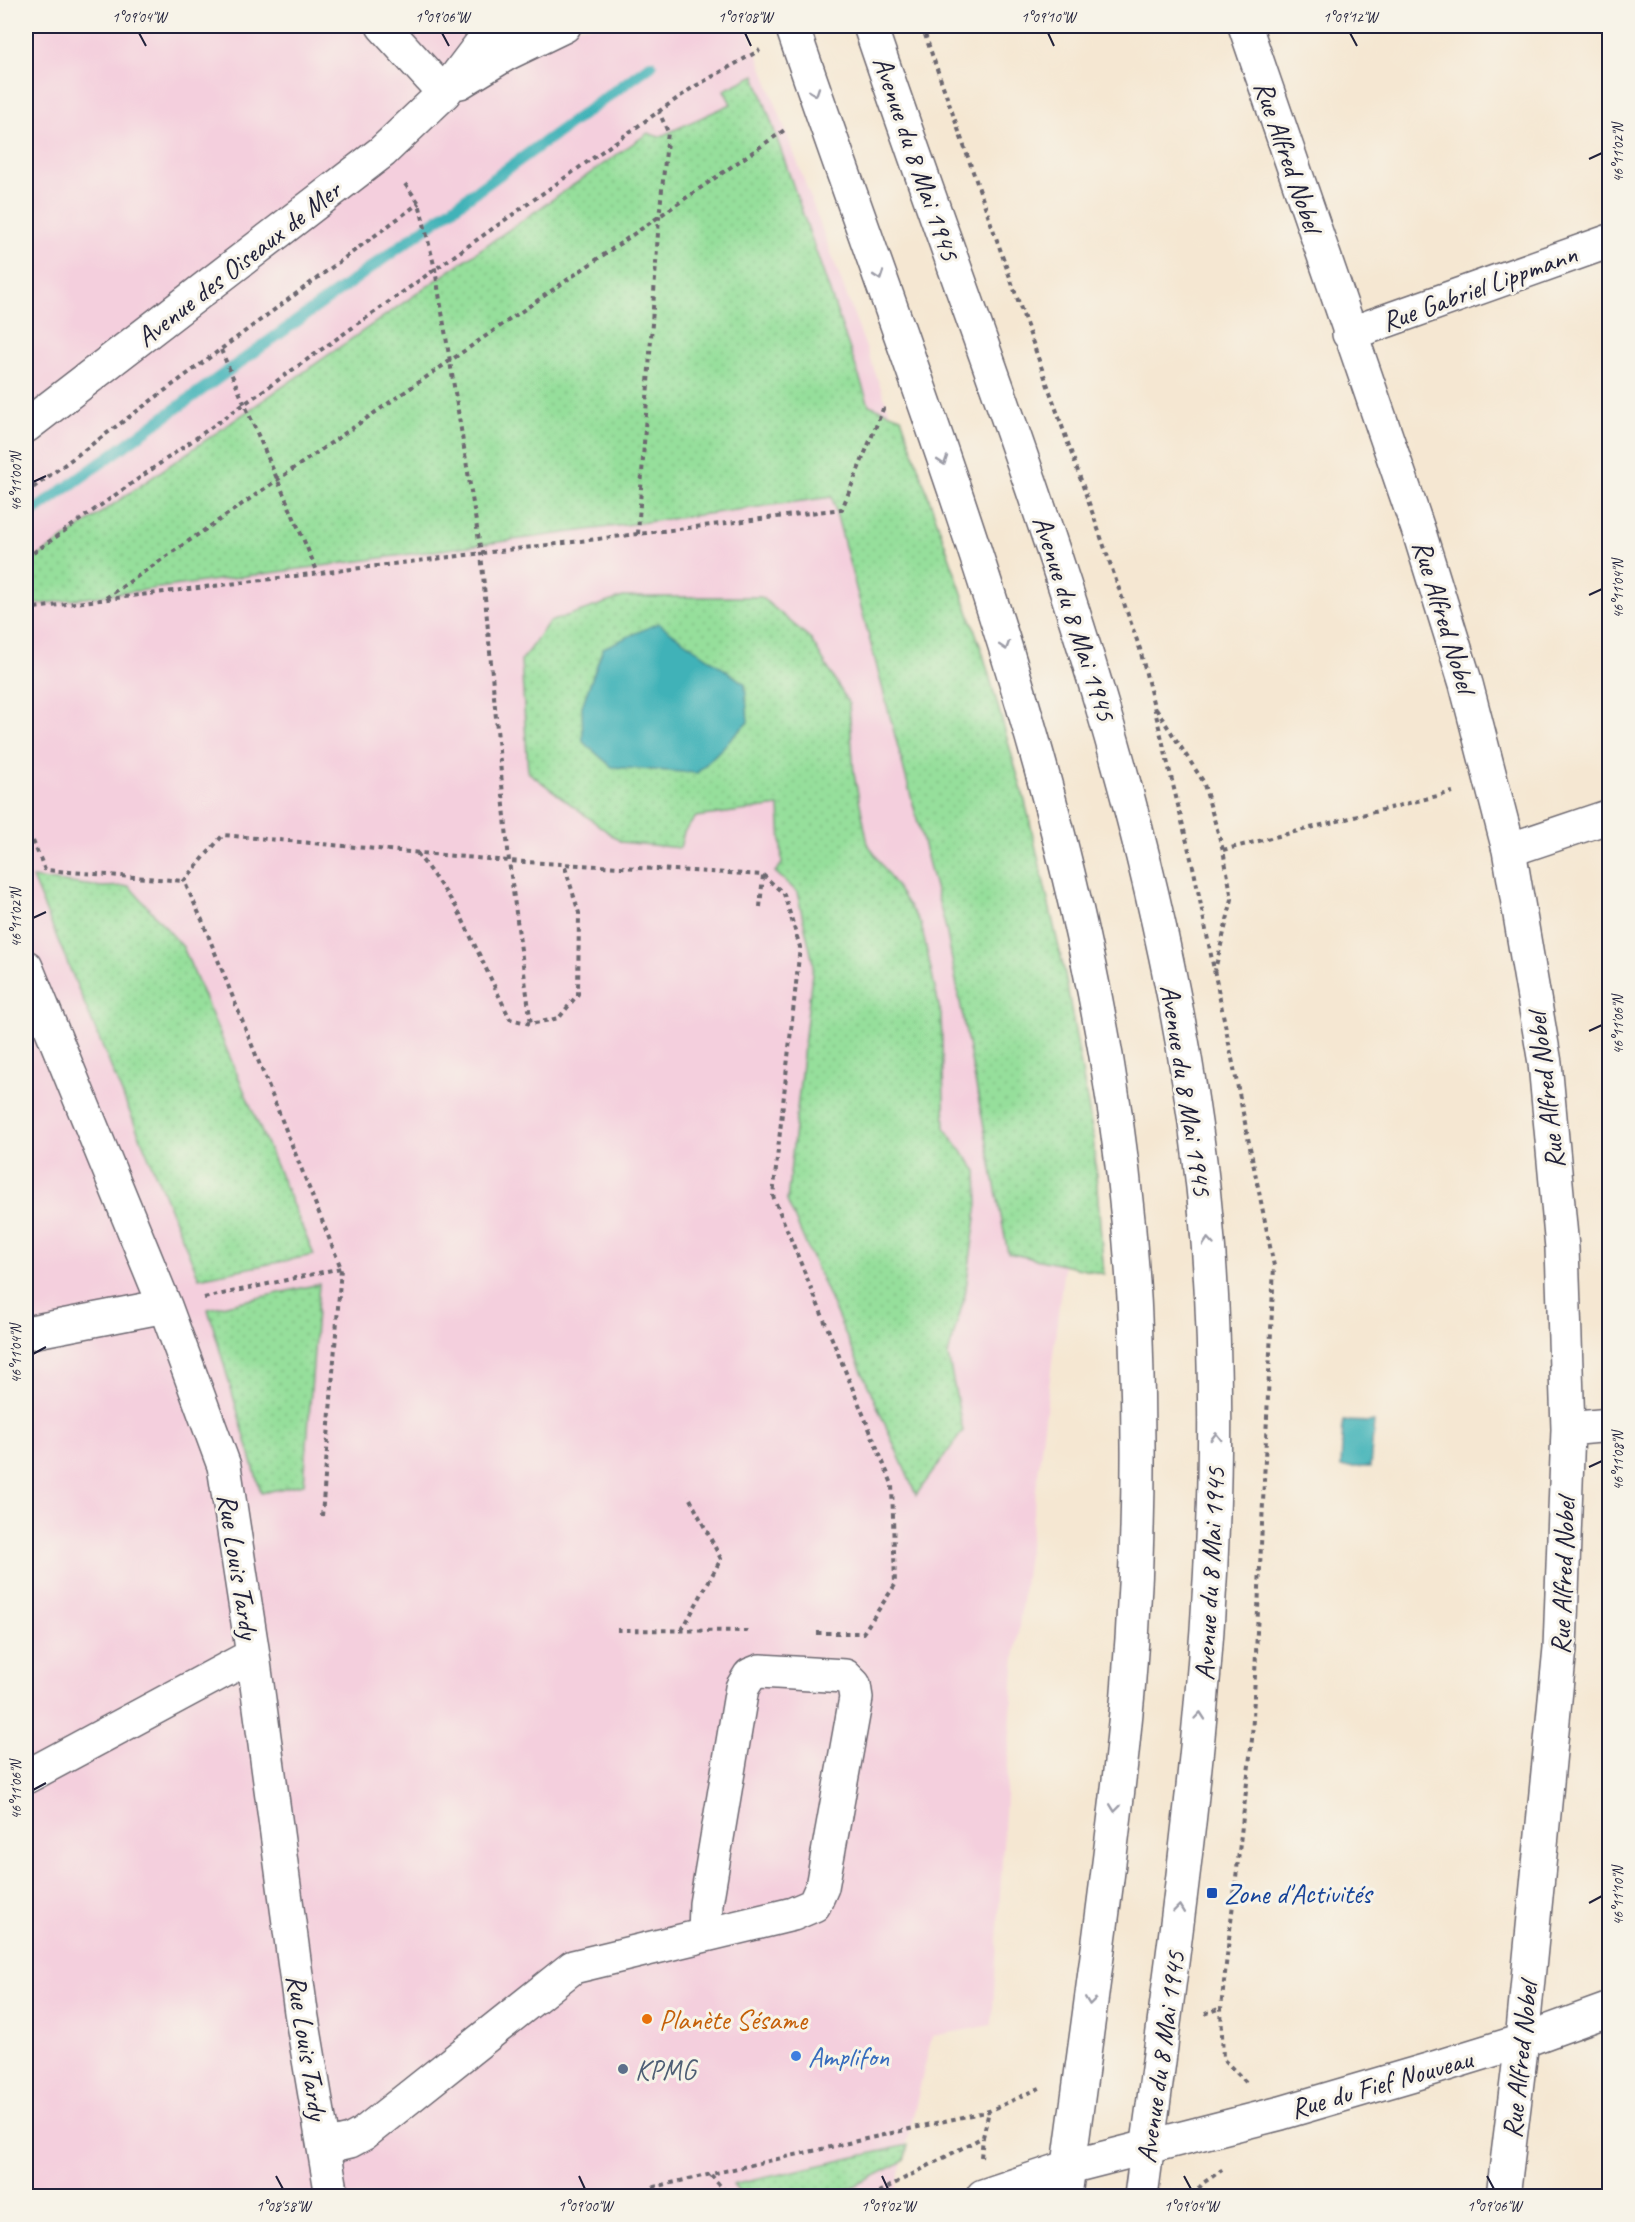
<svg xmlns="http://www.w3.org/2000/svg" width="1635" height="2222" font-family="Caveat,sans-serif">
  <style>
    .built { fill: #f4cfdd }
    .grass { fill: url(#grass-dots); stroke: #5c806b; stroke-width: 1.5 }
    .water { fill: #41b2b8; stroke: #326a7a; stroke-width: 1.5 }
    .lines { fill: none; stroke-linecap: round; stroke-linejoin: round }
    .stream { stroke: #41b2b8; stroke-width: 12 }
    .minor-casing { stroke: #6c6770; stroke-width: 36 }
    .major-casing { stroke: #6c6770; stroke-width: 36 }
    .path { stroke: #6c6770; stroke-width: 4; stroke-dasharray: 4.5 4.5; stroke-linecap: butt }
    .minor { stroke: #fff; stroke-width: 33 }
    .major { stroke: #fff; stroke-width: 33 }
    .oneway { stroke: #9c9ca7 }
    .ticks { fill: none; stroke: #22223b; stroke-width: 2 }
    .transit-dot { fill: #1a4fb4; stroke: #f7f3e8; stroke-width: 2 }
    .food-dot { fill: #e8710a; stroke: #f7f3e8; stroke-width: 2 }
    .shop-dot { fill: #3f7fe0; stroke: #f7f3e8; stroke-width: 2 }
    .service-dot { fill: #5c6f8a; stroke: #f7f3e8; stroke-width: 2 }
    .labels { text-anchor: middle; stroke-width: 6; stroke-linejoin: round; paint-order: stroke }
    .street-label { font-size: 28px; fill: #22223b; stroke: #f7f3e8 }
    .transit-label { font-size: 28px; fill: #164399; stroke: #f7f3e8; text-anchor: start }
    .food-label { font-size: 28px; fill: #c56008; stroke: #f7f3e8; text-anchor: start }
    .shop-label { font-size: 28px; fill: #366cbe; stroke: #f7f3e8; text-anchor: start }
    .service-label { font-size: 28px; fill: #4e5e75; stroke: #f7f3e8; text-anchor: start }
    .neatline { fill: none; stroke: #22223b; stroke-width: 2 }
    .ticks-label { font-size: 15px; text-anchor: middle; fill: #22223b }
  </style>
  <defs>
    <pattern id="grass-dots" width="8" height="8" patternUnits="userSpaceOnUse" patternTransform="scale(1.5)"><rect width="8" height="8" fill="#96df9b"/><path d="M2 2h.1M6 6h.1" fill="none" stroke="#81bf86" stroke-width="1.8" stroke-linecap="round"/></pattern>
  </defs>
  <rect width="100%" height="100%" fill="#f7f3e8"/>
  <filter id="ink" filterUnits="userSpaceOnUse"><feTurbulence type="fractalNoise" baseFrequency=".0167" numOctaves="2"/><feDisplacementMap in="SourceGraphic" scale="12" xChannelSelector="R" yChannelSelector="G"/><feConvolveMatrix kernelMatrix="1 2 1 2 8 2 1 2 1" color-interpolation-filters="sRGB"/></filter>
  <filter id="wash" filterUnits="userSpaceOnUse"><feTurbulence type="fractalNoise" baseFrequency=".008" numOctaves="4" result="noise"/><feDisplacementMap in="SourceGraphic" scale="24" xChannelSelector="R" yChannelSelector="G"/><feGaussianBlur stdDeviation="1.35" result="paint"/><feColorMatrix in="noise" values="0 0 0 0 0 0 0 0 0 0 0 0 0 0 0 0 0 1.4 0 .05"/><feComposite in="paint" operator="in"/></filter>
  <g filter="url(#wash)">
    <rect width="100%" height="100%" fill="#f5e7d2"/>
    <path class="built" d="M26,26H747L889,410L1020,905L1066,1250L1014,1666L992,2025L932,2036L894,2196H26Z"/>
    <path class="grass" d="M755,75L869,405L901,417L983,654L1025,801L1065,974L1093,1135L1104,1274L1008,1253L946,929L832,497L26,606V565L648,133L659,137L731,104L724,90Z
      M623,597H761L810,638L849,704L854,774L868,844L921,924L941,1015L945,1129L977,1171L978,1204L965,1295L948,1355L963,1431L916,1495L787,1201L813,963L797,892L775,872L782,864L779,806L696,817L684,832L680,848L621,842L528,772L521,661L549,622Z
      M32,878L102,887L129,886L183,947L314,1255L199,1278Z
      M319,1284L304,1484L261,1493L208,1309Z
      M908,2145L904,2161L835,2196H742L733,2185Z"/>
    <path class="water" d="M658,623L745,684L748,722L697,773L612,767L583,742L582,706L603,648Z
      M1343,1421L1374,1422L1370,1467H1341Z"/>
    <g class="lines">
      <path class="stream" d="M26,517L651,65"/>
    </g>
  </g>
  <g filter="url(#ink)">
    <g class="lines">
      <defs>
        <path id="minor" d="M383,26L444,93
          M1245,26L1419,532L1466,684L1509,850L1545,1063L1562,1248L1568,1429L1560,1648L1522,2041L1503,2196
          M460,82L506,54L564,26
          M1349,334L1610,241
          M26,426L382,152L444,93L490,32L499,26
          M1509,850L1610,816
          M26,967L165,1306L224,1466L253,1655L301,2012L332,2196
          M26,1333L165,1306
          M1568,1429L1610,1425
          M26,1777L253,1655
          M325,2147L350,2141L363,2134L573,1967L793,1914L814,1905L822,1887L856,1698L854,1685L845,1676L760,1671L750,1675L742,1688L706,1904L705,1934
          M983,2196L1069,2167L1281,2113L1431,2069L1522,2041L1610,2009"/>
        <path id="major" d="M792,26C938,454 1120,881 1136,1340C1141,1477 1137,1617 1122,1753C1106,1901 1084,2049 1065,2196
          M870,26C997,402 1152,764 1200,1161C1242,1507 1186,1854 1141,2196"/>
      </defs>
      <use href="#minor" class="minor-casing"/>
      <use href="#major" class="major-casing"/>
      <path class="path" d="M922,26L1140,649L1194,871L1274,1266L1252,1739L1221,2008L1223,2059L1246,2082
        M405,184L419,203L435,269L481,553L509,861L531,1024
        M221,350L318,573
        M26,493L419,203
        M638,534L659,218L668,132L659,112
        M26,558L692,88L760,50
        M106,598L786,129
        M26,609L842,509L883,409L882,405
        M1156,709L1203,781L1223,850L1232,899L1215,970
        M33,841L45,870L184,881
        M1223,850L1453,792
        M417,853L457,908L510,1019L531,1024L559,1018L578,994L579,913L564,864
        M763,875L784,894L800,947L773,1196L892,1484L895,1585L863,1633H817
        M204,1298L341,1268
        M322,1516L341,1268L202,920L184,881L223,835L509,861L763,875L760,907
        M617,1630L752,1631
        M682,1630L721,1559L688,1495
        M1205,2014L1221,2008
        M981,2157L983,2138
        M711,2175L729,2196
        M637,2196L654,2187L989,2111L1042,2087
        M871,2196L983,2137L989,2111
        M1193,2196L1203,2183L1222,2170"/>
      <use href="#minor" class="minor"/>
      <use href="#major" class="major"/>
    </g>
    <defs><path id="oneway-chevron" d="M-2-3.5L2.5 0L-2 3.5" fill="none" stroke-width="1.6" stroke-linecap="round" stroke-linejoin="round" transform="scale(1.5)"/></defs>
    <g class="oneway">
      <use href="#oneway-chevron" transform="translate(815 92) rotate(71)"/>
      <use href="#oneway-chevron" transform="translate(879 276) rotate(71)"/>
      <use href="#oneway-chevron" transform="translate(943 461) rotate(71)"/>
      <use href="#oneway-chevron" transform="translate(1005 646) rotate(72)"/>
      <use href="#oneway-chevron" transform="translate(1208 1242) rotate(-95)"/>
      <use href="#oneway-chevron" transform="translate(1216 1437) rotate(-90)"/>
      <use href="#oneway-chevron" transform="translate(1200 1716) rotate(-85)"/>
      <use href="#oneway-chevron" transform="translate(1115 1808) rotate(97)"/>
      <use href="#oneway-chevron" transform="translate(1179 1909) rotate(-83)"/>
      <use href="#oneway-chevron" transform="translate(1090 2001) rotate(97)"/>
    </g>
  </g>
  <path class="ticks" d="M139,33L146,46M442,33L449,46M745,33L751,46M1048,33L1054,46M1350,33L1357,46M1589,159L1602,153M33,482L46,476M1589,595L1602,589M33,918L46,912M1589,1031L1602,1025M33,1354L46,1347M1589,1467L1602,1461M33,1790L46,1783M1589,1903L1602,1896M276,2176L283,2189M579,2176L585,2189M882,2176L888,2189M1184,2176L1191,2189M1487,2176L1494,2189"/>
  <rect class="transit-dot" x="1206" y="1887" width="12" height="12" rx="3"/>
  <circle class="food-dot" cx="647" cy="2019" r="6"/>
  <circle class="shop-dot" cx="796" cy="2056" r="6"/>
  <circle class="service-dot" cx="623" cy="2069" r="6"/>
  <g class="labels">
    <g class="street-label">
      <text transform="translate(1289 156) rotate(71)" y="10">Rue Alfred Nobel</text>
      <text transform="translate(917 158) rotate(71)" y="10">Avenue du 8 Mai 1945</text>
      <text transform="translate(238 263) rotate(-38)" y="10">Avenue des Oiseaux de Mer</text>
      <text transform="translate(1479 287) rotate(-20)" y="10">Rue Gabriel Lippmann</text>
      <text transform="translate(1445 616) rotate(73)" y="10">Rue Alfred Nobel</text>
      <text transform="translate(1075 618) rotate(72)" y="10">Avenue du 8 Mai 1945</text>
      <text transform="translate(1187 1090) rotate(81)" y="10">Avenue du 8 Mai 1945</text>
      <text transform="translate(1545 1091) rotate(-97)" y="10">Rue Alfred Nobel</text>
      <text transform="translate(239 1566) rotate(81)" y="10">Rue Louis Tardy</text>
      <text transform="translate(1209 1574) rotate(-87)" y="10">Avenue du 8 Mai 1945</text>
      <text transform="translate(1562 1576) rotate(-88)" y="10">Rue Alfred Nobel</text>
      <text transform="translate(308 2047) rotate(81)" y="10">Rue Louis Tardy</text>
      <text transform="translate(1160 2057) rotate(-82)" y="10">Avenue du 8 Mai 1945</text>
      <text transform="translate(1519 2060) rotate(-84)" y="10">Rue Alfred Nobel</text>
      <text transform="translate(1381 2083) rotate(-16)" y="10">Rue du Fief Nouveau</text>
    </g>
    <g class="transit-label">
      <text x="1224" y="1903">Zone d'Activités</text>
    </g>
    <g class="food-label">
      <text x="659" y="2029">Planète Sésame</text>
    </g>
    <g class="shop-label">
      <text x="808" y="2066">Amplifon</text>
    </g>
    <g class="service-label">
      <text x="635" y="2079">KPMG</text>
    </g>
  </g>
  <rect width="1635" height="2222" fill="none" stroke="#f7f3e8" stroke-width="66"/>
  <rect x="33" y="33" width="1569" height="2156" class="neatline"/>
  <g class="ticks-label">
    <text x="139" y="22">1°09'04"W</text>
    <text x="442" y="22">1°09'06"W</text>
    <text x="745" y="22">1°09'08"W</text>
    <text x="1048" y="22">1°09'10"W</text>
    <text x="1350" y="22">1°09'12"W</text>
    <text transform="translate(1618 153) rotate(-90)" y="5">46°11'02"N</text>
    <text transform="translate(16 482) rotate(-90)" y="5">46°11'00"N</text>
    <text transform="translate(1618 589) rotate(-90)" y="5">46°11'04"N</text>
    <text transform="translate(16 918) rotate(-90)" y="5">46°11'02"N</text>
    <text transform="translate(1618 1025) rotate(-90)" y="5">46°11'06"N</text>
    <text transform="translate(16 1354) rotate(-90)" y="5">46°11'04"N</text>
    <text transform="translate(1618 1461) rotate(-90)" y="5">46°11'08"N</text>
    <text transform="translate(16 1790) rotate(-90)" y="5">46°11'06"N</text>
    <text transform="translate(1618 1896) rotate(-90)" y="5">46°11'10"N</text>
    <text x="283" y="2211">1°08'58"W</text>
    <text x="585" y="2211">1°09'00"W</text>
    <text x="888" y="2211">1°09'02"W</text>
    <text x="1191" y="2211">1°09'04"W</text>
    <text x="1494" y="2211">1°09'06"W</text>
  </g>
</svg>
